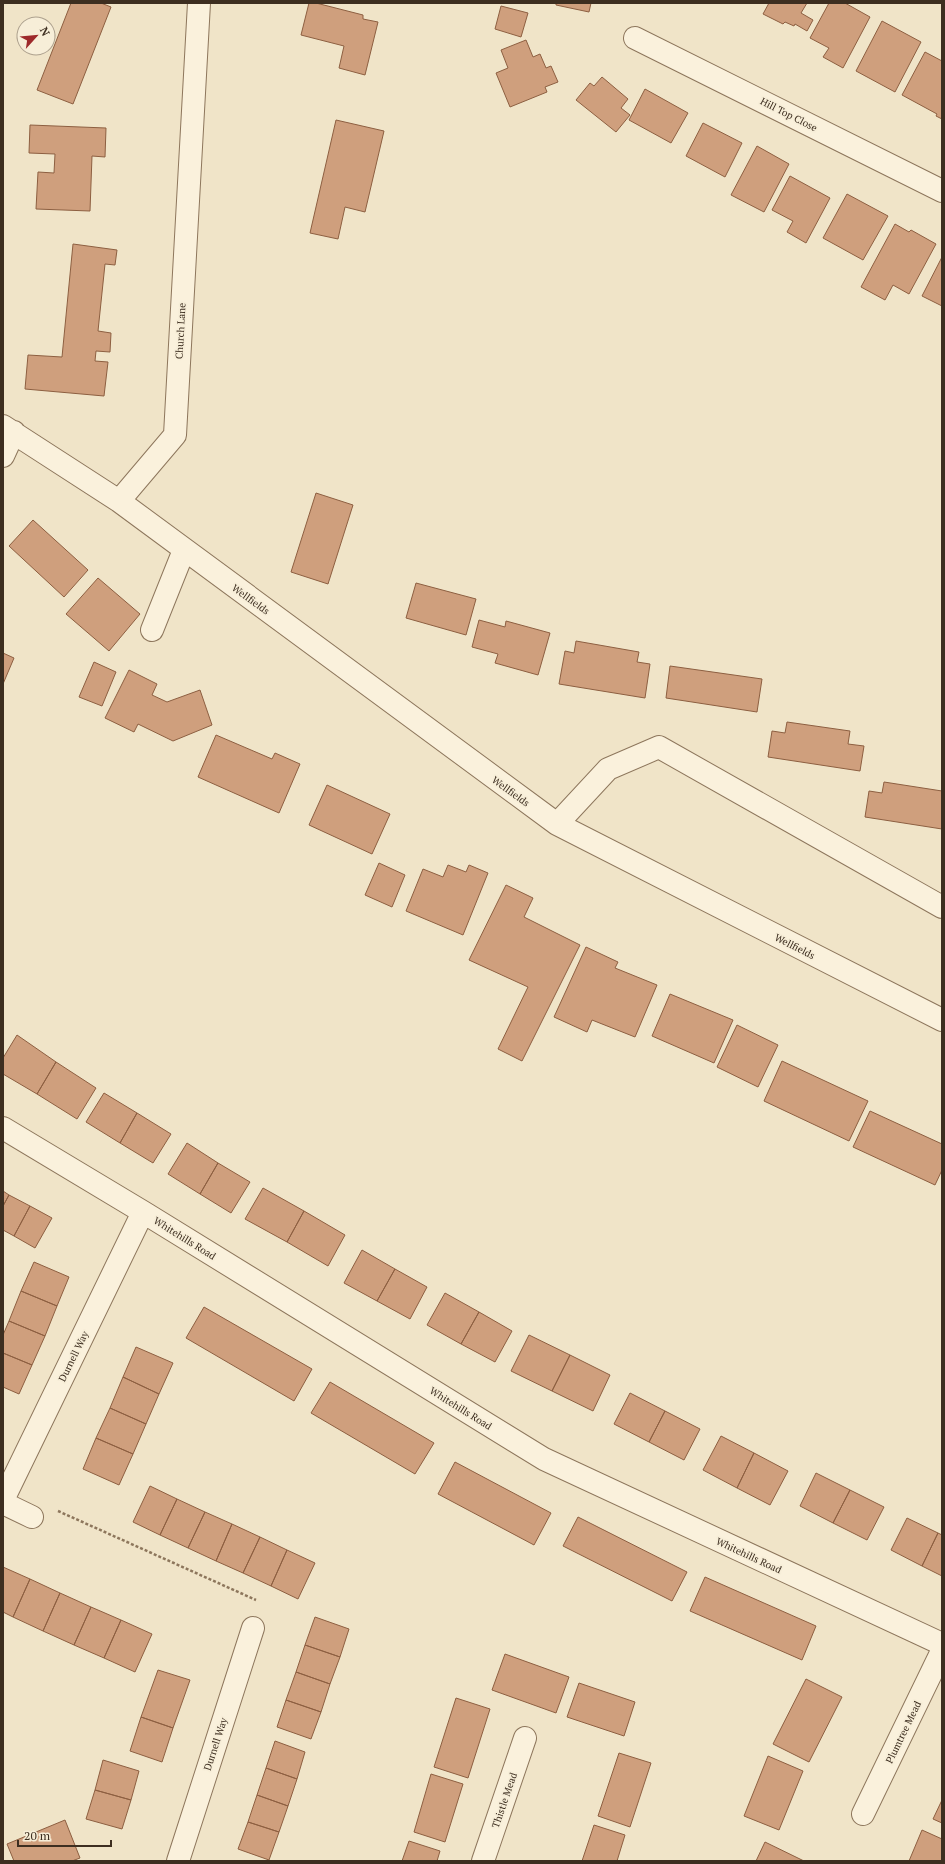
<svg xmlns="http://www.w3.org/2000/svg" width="945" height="1864" font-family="'PT Serif',serif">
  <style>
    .building { fill: #cf9f7d; stroke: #8d5f41 }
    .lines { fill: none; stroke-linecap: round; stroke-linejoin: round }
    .minor-casing { stroke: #8d765c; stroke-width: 24 }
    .path { stroke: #8d765c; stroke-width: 2.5; stroke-dasharray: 3 2; stroke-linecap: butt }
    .minor { stroke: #faf1dc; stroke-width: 22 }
    .labels { text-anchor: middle; stroke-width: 3.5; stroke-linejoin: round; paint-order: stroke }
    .street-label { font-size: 10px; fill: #3d2e20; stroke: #f7eed8 }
  </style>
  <rect width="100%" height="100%" fill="#f0e4c8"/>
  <path class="building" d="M71,3H101L111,7L73,104L37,90Z
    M309,3H316L363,15V19L378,22L365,75L339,68L344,46L301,35Z
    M556,3H591L589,12L556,5Z
    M769,3H807L801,13L813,20L807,31L795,24L794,26L785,22L783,24L763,14Z
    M829,3H845L870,17L843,68L823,57L829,48L810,38Z
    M501,6L528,13L521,37L495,29Z
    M882,21L921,42L895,92L856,71Z
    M526,40L533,57L540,54L546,68L551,66L558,82L545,87L547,92L510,107L496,73L508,68L501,50Z
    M925,52L942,61V119L936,116L937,114L902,95Z
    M602,77L628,99L621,108L630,115L616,132L576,100L590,83L594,86Z
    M645,89L688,113L671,143L629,120Z
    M336,120L384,131L365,212L345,207L338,239L310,233Z
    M703,123L742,143L725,177L686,156Z
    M30,125L106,128L105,157L92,156L90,211L36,209L38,172L54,173L55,154L29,153Z
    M757,146L789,164L764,212L731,195Z
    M790,176L830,198L806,243L787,232L793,221L772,210Z
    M847,194L888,216L863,260L823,238Z
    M895,224L909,232L911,230L936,244L909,294L893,285L885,300L861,287Z
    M73,244L117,250L115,265L105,264L98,331L111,333L110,352L96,351L95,361L108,362L104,396L25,389L28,355L62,357Z
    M942,257V306L922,296Z
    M316,493L353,505L328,584L291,572Z
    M33,520L88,570L64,597L9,546Z
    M98,578L140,614L109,651L66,614Z
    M416,583L476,599L466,635L406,618Z
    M479,620L505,627L506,621L550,633L538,675L495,663L498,654L472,647Z
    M576,641L639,652L637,662L650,664L645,698L559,684L565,651L574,653Z
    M3,653L14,658L3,684Z
    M94,662L116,672L102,706L79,697Z
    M670,666L762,679L757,712L666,698Z
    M129,670L157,684L152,695L167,702L200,690L212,725L173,741L138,724L134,732L105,718Z
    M787,722L850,731L848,744L864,746L860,771L768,757L772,731L785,733Z
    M216,735L272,759L275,753L300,764L279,813L198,777Z
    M884,782L942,791V829L865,817L869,791L882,793Z
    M327,785L390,814L372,854L309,825Z
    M379,863L405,875L392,907L365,895Z
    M448,865L466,872L469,865L488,873L463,935L406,911L423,869L443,877Z
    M506,885L533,898L524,917L580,945L522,1061L498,1049L528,987L469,960Z
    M586,947L618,962L615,968L657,985L635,1037L592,1020L587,1032L554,1017Z
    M670,994L733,1020L714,1063L652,1036Z
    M737,1025L778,1045L758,1087L717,1067Z
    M17,1035L56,1062L37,1094L3,1074V1058Z
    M782,1061L868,1101L849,1141L764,1101Z
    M56,1062L96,1088L77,1119L37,1094Z
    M104,1093L137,1113L120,1143L86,1122Z
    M870,1111L942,1144V1170L935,1185L853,1147Z
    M137,1113L171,1134L153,1163L120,1143Z
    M187,1143L218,1163L200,1194L168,1174Z
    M218,1163L250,1182L231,1213L200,1194Z
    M263,1188L304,1211L287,1242L245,1219Z
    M3,1191L9,1195L3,1206Z
    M9,1195L30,1206L14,1236L3,1230V1206Z
    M30,1206L52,1218L35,1248L14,1236Z
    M304,1211L345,1235L328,1266L287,1242Z
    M362,1250L395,1269L377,1301L344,1283Z
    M34,1262L69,1277L57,1306L21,1291Z
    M395,1269L427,1287L410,1319L377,1301Z
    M21,1291L57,1306L45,1336L9,1321Z
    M445,1293L479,1312L461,1344L427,1325Z
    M204,1307L312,1369L294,1401L186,1338Z
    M479,1312L512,1331L495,1362L461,1344Z
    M9,1321L45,1336L32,1365L3,1353V1335Z
    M529,1335L570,1355L552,1391L511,1371Z
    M136,1347L173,1363L159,1394L123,1377Z
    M3,1353L32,1365L19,1394L3,1387Z
    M570,1355L610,1375L593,1411L552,1391Z
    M123,1377L159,1394L146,1424L110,1408Z
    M330,1382L434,1443L415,1474L311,1413Z
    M630,1393L665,1411L649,1442L614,1424Z
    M110,1408L146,1424L133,1454L96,1438Z
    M665,1411L700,1429L684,1460L649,1442Z
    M721,1436L754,1453L737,1488L703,1470Z
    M96,1438L133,1454L119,1485L83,1469Z
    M754,1453L788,1471L770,1505L737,1488Z
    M455,1462L551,1513L534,1545L438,1494Z
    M816,1473L850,1490L833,1523L800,1506Z
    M150,1486L177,1499L160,1535L133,1522Z
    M850,1490L884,1507L867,1540L833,1523Z
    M177,1499L205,1512L188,1548L160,1535Z
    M205,1512L232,1524L216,1561L188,1548Z
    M578,1517L687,1572L672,1601L563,1546Z
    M907,1518L938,1533L922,1566L891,1550Z
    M232,1524L260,1537L243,1573L216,1561Z
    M938,1533L942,1535V1576L922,1566Z
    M260,1537L287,1550L271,1586L243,1573Z
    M287,1550L315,1563L298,1599L271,1586Z
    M3,1567L30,1579L13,1617L3,1612Z
    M705,1577L816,1626L802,1660L690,1611Z
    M30,1579L60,1593L43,1631L13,1617Z
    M60,1593L91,1607L74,1645L43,1631Z
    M91,1607L121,1620L104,1658L74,1645Z
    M315,1617L349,1629L340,1657L305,1645Z
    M121,1620L152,1634L135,1672L104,1658Z
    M305,1645L340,1657L330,1684L296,1672Z
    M505,1654L569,1677L556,1713L492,1690Z
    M158,1670L190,1680L173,1728L141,1717Z
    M296,1672L330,1684L321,1712L286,1700Z
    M806,1679L842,1697L809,1762L773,1744Z
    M579,1683L635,1702L624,1736L567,1717Z
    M456,1698L490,1709L468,1778L434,1767Z
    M286,1700L321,1712L311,1739L277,1727Z
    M141,1717L173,1728L162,1762L130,1751Z
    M275,1741L305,1752L297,1779L266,1768Z
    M619,1753L651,1763L630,1827L598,1816Z
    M768,1756L803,1771L779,1830L744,1816Z
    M103,1760L139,1771L131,1800L95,1790Z
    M266,1768L297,1779L288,1806L257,1795Z
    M431,1774L463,1784L445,1842L414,1832Z
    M95,1790L131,1800L122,1829L86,1819Z
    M257,1795L288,1806L279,1832L248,1822Z
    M942,1800V1823L933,1819Z
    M65,1820L80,1858L72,1861H14L7,1844Z
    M248,1822L279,1832L269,1860L238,1849Z
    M594,1825L625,1835L617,1861H582Z
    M922,1830L942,1839V1861H909Z
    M409,1841L440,1851L437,1861H402Z
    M765,1842L804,1861H756Z"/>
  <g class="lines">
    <defs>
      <path id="minor" d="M635,38L942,191
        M3,426L119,501L557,824L942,1020
        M3,456L14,432
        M119,501L175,435L199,3
        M152,630L184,550
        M557,824L608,769L659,747L942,907
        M3,1128L143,1212L544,1459L942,1644
        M3,1500L143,1212
        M3,1503L32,1517
        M863,1814L942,1651
        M178,1861L253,1628
        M483,1861L525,1738"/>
    </defs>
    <use href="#minor" class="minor-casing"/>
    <path class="path" d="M58,1511L256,1600"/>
    <use href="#minor" class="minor"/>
  </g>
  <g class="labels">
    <g class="street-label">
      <text transform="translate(789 114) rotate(27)" y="4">Hill Top Close</text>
      <text transform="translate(180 331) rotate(-87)" y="4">Church Lane</text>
      <text transform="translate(251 599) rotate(36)" y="4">Wellfields</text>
      <text transform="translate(511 791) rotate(36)" y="4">Wellfields</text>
      <text transform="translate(795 946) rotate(27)" y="4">Wellfields</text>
      <text transform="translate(185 1238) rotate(32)" y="4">Whitehills Road</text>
      <text transform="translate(73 1356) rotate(-64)" y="4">Durnell Way</text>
      <text transform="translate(461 1408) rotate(32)" y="4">Whitehills Road</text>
      <text transform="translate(749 1555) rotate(25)" y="4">Whitehills Road</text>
      <text transform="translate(903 1732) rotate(-64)" y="4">Plumtree Mead</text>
      <text transform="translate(215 1744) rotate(-72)" y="4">Durnell Way</text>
      <text transform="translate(504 1800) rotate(-71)" y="4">Thistle Mead</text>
    </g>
  </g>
  <rect width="945" height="1864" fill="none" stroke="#3d2e20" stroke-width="8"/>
  <g transform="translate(36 36) rotate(63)"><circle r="19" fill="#f7eed8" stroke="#ada18e"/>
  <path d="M0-3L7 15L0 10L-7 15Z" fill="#9e2a2b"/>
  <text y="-6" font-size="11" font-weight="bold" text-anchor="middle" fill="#3d2e20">N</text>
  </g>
  <path d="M18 1840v6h93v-6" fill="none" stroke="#3d2e20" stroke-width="2"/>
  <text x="24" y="1840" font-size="12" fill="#3d2e20" stroke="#f7eed8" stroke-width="3" paint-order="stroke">20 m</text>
</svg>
